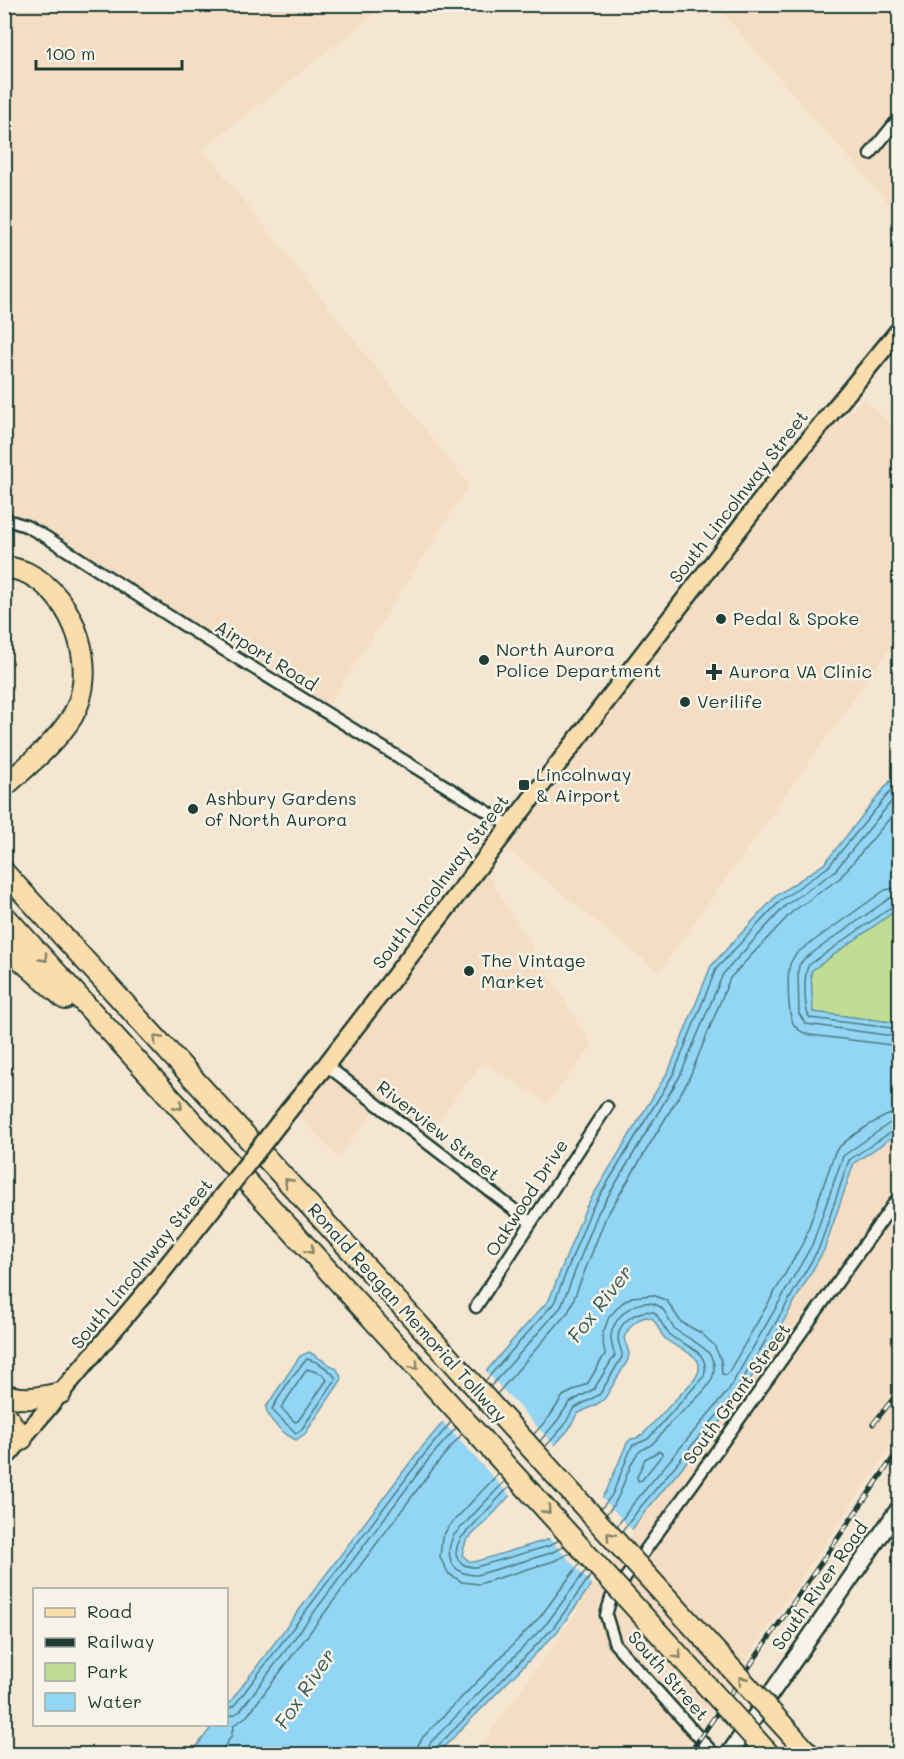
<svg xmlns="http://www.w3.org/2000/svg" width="904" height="1759" font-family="Mali,sans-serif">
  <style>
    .built { fill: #f4ddc3 }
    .green { fill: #c1dd94; stroke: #708d64; stroke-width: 1.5 }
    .water { fill: #93d5f4; stroke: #6598a7; stroke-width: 1.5; fill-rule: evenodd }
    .pier { fill: #f5e6d2 }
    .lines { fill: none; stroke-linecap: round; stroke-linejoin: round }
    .shore { stroke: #4d7a81; stroke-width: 1.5 }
    .street-casing { stroke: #1f3d34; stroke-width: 15 }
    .secondary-casing { stroke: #1f3d34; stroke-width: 20 }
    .primary-casing { stroke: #1f3d34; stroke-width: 21 }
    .highway-casing { stroke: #1f3d34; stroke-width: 24 }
    .street { stroke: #f7f3e8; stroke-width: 10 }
    .secondary { stroke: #f7f3e8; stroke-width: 15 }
    .primary { stroke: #faddab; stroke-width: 16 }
    .highway { stroke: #faddab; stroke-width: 20 }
    .rail-casing { stroke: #1f3d34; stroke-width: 5 }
    .rail { stroke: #f7f3e8; stroke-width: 3; stroke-dasharray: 9; stroke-linecap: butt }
    .primary-bridge-casing { stroke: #1f3d34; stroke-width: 21; stroke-linecap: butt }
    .highway-bridge-casing { stroke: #1f3d34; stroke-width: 24; stroke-linecap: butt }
    .primary-bridge { stroke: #faddab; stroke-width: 16 }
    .highway-bridge { stroke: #faddab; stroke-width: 20 }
    .oneway { stroke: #82856a }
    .poi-dot { fill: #1f3d34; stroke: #f7f3e8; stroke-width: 2 }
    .labels { text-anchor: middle; stroke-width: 5; stroke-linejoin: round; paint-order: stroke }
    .street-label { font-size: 18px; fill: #1f3d34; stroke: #f7f3e8 }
    .poi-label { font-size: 18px; fill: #1f3d34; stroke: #f7f3e8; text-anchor: start }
    .water-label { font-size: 20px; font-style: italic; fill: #365b5a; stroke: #f7f3e8 }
  </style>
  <rect width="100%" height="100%" fill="#f5e6d2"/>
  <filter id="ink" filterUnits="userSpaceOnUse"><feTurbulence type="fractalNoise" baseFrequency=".0167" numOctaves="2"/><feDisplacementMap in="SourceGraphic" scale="12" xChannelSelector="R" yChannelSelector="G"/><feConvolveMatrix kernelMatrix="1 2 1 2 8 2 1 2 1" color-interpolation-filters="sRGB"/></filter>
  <g filter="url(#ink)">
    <path class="built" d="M5,5H386L203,149L469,485L328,706L47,532L10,514L5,513Z
      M715,5H899V215L858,168Z
      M864,399L899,432V636L659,972L507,849L816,443Z
      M482,865L592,1046L548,1103L483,1062L424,1138L328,1065Z
      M326,1067L378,1106L338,1158L292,1108Z
      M899,1133V1435L681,1754H475L578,1611L576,1607L644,1513L739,1399L824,1250L854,1163Z"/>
    <path class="green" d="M899,908V1023L812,1012L811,971Z"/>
    <path class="water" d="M899,770V908L811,971L813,1012L899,1023V1133L854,1163L824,1250L739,1399L644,1513L557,1632L437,1754H191L213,1725L226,1724L227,1706L418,1452L510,1343L549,1300L586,1207L669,1070L711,966L777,895L824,864ZM646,1317L652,1318C658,1324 660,1336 668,1341C683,1352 711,1356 694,1380L643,1434L637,1438L631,1439L627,1443L606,1492L599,1503L547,1540L474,1562L469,1561L462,1555L466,1541L496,1511L569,1429L577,1414L599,1403L605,1398L628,1360L629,1353L624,1338C629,1327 634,1320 646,1317Z
      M309,1352L337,1369L342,1379L305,1434L296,1440C285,1435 267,1420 266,1407L300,1356Z"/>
    <path class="pier" d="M484,1369L556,1447L512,1498L441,1420Z
      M600,1495L634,1532L594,1587L547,1536L571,1522L597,1501Z"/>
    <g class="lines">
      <path class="shore" d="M900,887L885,890L798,952C794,956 792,959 790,964C787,974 788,1011 792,1021C795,1029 802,1033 810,1035L900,1046
        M900,896L890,898L804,959L799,965L798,972L799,1014L806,1024L900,1037
        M900,903L894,905L809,965C803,973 804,1011 810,1018L900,1029
        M307,1359C316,1361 331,1369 336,1379L301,1430L296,1433L275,1413L272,1409L290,1379Z
        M307,1369L322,1374L327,1380L298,1421L295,1422L281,1408Z
        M485,1381L554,1303L591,1210L674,1073L716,969L781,900L828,867L900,780
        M490,1387L561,1307L598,1213L680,1076L723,974L786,905L834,872L900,791
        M497,1394L569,1311L606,1217L688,1081L730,978L792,912L840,878L900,806
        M534,1434L550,1416L563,1396L588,1383L605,1354L602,1336L609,1317L622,1303L632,1297L653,1295L667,1301L681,1322L701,1333L714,1345L721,1360L722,1374L727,1375L804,1241L835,1152C845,1139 884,1113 900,1112
        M540,1441L557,1421L569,1403L594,1389L615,1355C613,1350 611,1343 611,1337C612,1317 637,1296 657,1305C668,1310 668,1324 676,1330C692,1342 720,1350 713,1376C708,1392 682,1411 670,1423C664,1430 659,1438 652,1444C648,1448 640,1449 637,1454C624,1473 623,1498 606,1514
        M545,1447L564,1426L573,1409L600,1394L622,1357C623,1351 618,1345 618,1338C619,1320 639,1309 654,1312C661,1319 664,1330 671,1336C686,1347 711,1351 704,1376L648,1439L632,1446L612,1495L601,1509
        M659,1451L662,1452V1455L642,1480L638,1481L637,1477L645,1459Z
        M498,1474L449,1526L442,1538L440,1558L449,1574L462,1582L479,1584L554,1561L570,1553
        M505,1481L454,1535C443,1556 452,1575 477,1575L551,1553L564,1546
        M510,1486L461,1538L457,1546L456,1554C458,1564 466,1567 476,1567L549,1546L559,1540
        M617,1526L633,1504L728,1391L812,1245L843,1156L890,1123L900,1121
        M622,1532L639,1509L734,1395L819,1248L849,1160L894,1130L900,1129
        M226,1709L234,1706L423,1456L451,1422
        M226,1716L234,1715L240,1711L428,1460L456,1428
        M219,1754L231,1737L234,1725L247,1716L435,1466L462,1434
        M417,1754L418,1745L423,1737L540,1617L580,1563
        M426,1754L430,1743L547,1623L586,1570
        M434,1754L436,1748L553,1628L591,1575"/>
      <defs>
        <path id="street" d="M870,154L900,117
          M4,519L26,526L46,537L188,628L509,825
          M326,1065L530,1222
          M476,1307L607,1107
          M714,1754L615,1644L606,1615L611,1598L900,1195"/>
        <path id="secondary" d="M729,1754L900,1507"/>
        <path id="primary" d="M289,1110L326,1065L793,459L900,329
          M4,1456L9,1454L150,1287L209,1213"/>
        <path id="highway" d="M4,566C12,568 20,570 27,573C75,596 100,671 72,717C55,744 28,765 4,787
          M4,872L399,1303
          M4,915L376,1323
          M4,945L65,999
          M4,1394C24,1402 41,1397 61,1393
          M4,1412L22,1439"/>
      </defs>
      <use href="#street" class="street-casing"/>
      <use href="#secondary" class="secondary-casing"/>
      <use href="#primary" class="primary-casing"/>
      <use href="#highway" class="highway-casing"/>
      <use href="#street" class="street"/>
      <use href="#secondary" class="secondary"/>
      <use href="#primary" class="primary"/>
      <use href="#highway" class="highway"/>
      <defs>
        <path id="rail" d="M873,1424L900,1390
          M689,1754L900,1448"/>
      </defs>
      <use href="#rail" class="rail-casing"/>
      <use href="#rail" class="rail"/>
      <defs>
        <path id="primary-bridge" d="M209,1213L289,1110"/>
        <path id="highway-bridge" d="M399,1303L809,1754
          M376,1323L769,1754"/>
      </defs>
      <use href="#primary-bridge" class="primary-bridge-casing"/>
      <use href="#highway-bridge" class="highway-bridge-casing"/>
      <use href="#primary-bridge" class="primary-bridge"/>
      <use href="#highway-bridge" class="highway-bridge"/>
    </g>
    <defs><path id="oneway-chevron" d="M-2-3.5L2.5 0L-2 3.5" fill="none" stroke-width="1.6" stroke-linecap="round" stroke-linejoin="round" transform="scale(1.5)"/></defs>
    <g class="oneway">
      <use href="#oneway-chevron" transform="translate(44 958) rotate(48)"/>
      <use href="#oneway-chevron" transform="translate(157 1039) rotate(-132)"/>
      <use href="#oneway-chevron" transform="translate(179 1106) rotate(48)"/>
      <use href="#oneway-chevron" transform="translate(288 1182) rotate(-132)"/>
      <use href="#oneway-chevron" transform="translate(310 1250) rotate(48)"/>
      <use href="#oneway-chevron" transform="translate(415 1366) rotate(48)"/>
      <use href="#oneway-chevron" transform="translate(547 1510) rotate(48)"/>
      <use href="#oneway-chevron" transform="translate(610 1536) rotate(-132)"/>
      <use href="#oneway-chevron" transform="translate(678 1655) rotate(48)"/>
      <use href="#oneway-chevron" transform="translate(742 1680) rotate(-132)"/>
    </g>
  </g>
  <g class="poi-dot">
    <circle cx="721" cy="619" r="6"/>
    <circle cx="484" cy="660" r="6"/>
    <path d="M711 663h6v6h6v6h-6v6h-6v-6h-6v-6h6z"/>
    <circle cx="685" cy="702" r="6"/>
    <rect x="518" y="779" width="12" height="12" rx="3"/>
    <circle cx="193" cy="809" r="6"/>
    <circle cx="469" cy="971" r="6"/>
  </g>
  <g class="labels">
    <g class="street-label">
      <text transform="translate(739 497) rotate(-52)" y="6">South Lincolnway Street</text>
      <text transform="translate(266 656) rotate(32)" y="6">Airport Road</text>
      <text transform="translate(441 882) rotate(-53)" y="6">South Lincolnway Street</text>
      <text transform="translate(438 1131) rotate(38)" y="6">Riverview Street</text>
      <text transform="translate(527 1198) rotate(-57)" y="6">Oakwood Drive</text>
      <text transform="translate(142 1264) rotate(-51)" y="6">South Lincolnway Street</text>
      <text transform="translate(407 1313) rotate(48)" y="6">Ronald Reagan Memorial Tollway</text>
      <text transform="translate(737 1394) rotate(-54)" y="6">South Grant Street</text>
      <text transform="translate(820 1586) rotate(-55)" y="6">South River Road</text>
      <text transform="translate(668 1676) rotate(49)" y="6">South Street</text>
    </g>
    <g class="poi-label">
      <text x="733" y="625">Pedal &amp; Spoke</text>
      <text x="496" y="656">North Aurora<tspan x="496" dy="21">Police Department</tspan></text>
      <text x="728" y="678">Aurora VA Clinic</text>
      <text x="697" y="708">Verilife</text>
      <text x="536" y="781">Lincolnway<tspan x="536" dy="21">&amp; Airport</tspan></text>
      <text x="205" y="805">Ashbury Gardens<tspan x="205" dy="21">of North Aurora</tspan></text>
      <text x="481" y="967">The Vintage<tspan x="481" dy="21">Market</tspan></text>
    </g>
    <g class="water-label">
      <text transform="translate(600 1304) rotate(-52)" y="7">Fox River</text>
      <text transform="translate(305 1689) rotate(-56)" y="7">Fox River</text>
    </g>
  </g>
  <rect width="904" height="1759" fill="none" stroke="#f7f3e8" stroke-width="24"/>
  <rect x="12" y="12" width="880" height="1735" fill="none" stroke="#1f3d34" stroke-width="2" filter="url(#ink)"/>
  <rect x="33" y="1588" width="195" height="138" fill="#f7f3e8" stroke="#a1aaa0" stroke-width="1.5"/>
  <rect x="45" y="1608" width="30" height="9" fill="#faddab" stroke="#a1aaa0" stroke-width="1.5"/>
  <text x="87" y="1618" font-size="18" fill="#1f3d34">Road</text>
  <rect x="45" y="1638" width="30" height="9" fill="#1f3d34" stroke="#a1aaa0" stroke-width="1.5"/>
  <text x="87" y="1648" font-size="18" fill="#1f3d34">Railway</text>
  <rect x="45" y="1663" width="30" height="18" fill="#c1dd94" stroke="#a1aaa0" stroke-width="1.5"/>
  <text x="87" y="1678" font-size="18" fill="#1f3d34">Park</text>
  <rect x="45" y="1693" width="30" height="18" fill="#93d5f4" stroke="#a1aaa0" stroke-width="1.5"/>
  <text x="87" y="1708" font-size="18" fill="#1f3d34">Water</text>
  <path d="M36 60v9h146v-9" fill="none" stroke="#1f3d34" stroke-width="3"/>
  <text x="45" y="60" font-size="18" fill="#1f3d34" stroke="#f7f3e8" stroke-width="4.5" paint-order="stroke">100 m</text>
</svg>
